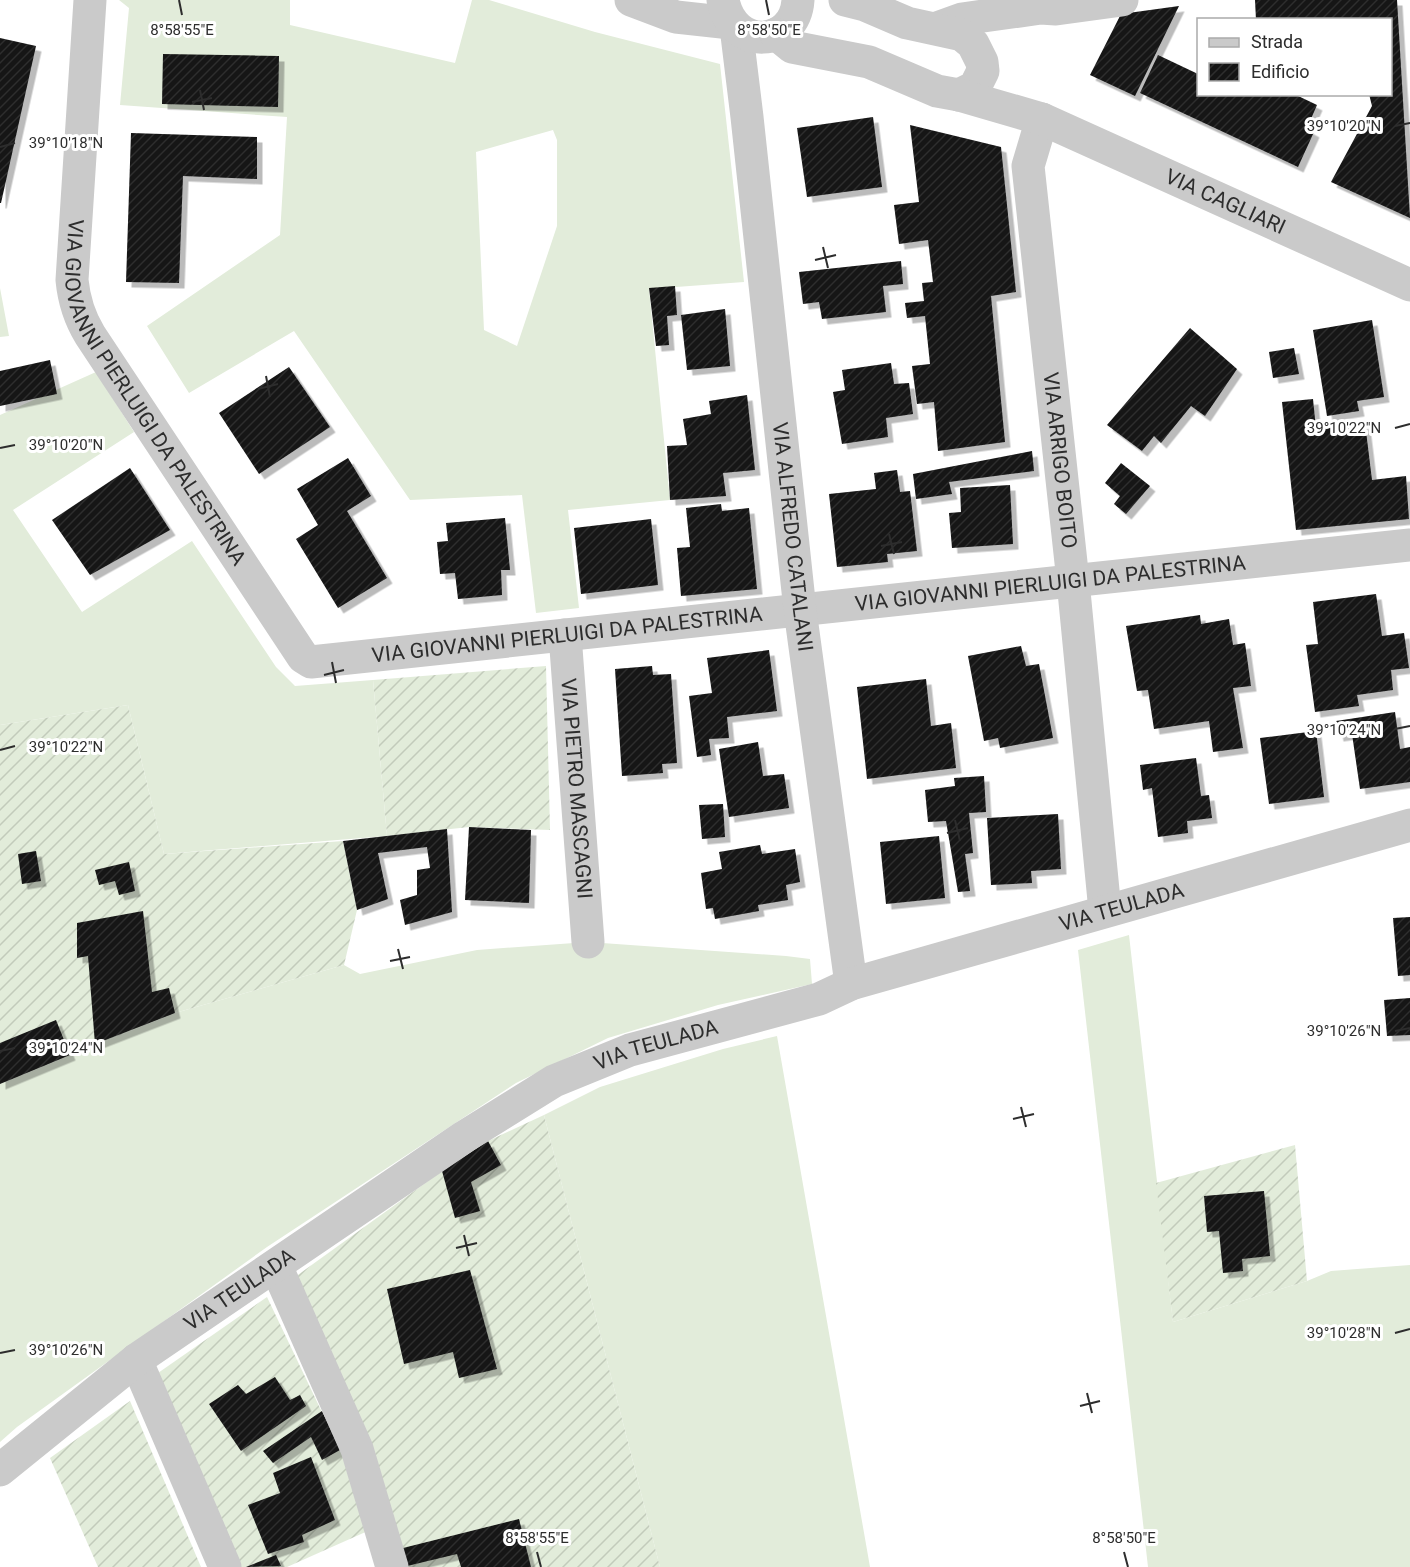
<svg xmlns="http://www.w3.org/2000/svg" width="1410" height="1567" font-family="Roboto,sans-serif">
  <style>
    .grass { fill: #e2ecda; fill-rule: evenodd }
    .garden { fill: url(#garden-furrows) }
    .building { fill: url(#building-hatch); filter: url(#shadow) }
    .lines { fill: none; stroke-linecap: round; stroke-linejoin: round }
    .minor { stroke: #cacaca; stroke-width: 33 }
    .tertiary { stroke: #cacaca; stroke-width: 33 }
    .ticks { fill: none; stroke: #2d2d2d; stroke-width: 2 }
    .labels { text-anchor: middle; stroke-width: 6; stroke-linejoin: round; paint-order: stroke }
    .street-label { font-size: 21px; fill: #2d2d2d; stroke: #fff }
    .ticks-label { font-size: 15px; text-anchor: middle; fill: #2d2d2d; stroke: #fff; stroke-width: 6; stroke-linejoin: round; paint-order: stroke }
  </style>
  <defs>
    <pattern id="garden-furrows" width="10" height="10" patternUnits="userSpaceOnUse" patternTransform="scale(1.5)"><rect width="10" height="10" fill="#e2ecda"/><path d="M-1 1l2-2M0 10L10 0M9 11l2-2" fill="none" stroke="#c2cbbb"/></pattern>
    <pattern id="building-hatch" width="6" height="6" patternUnits="userSpaceOnUse" patternTransform="scale(1.5)"><rect width="6" height="6" fill="#141414"/><path d="M-1 1l2-2M0 6l6-6M5 7l2-2" fill="none" stroke="#2e2e2e"/></pattern>
    <filter id="shadow"><feDropShadow dx="5.5" dy="5.5" stdDeviation="0" flood-color="#0004"/></filter>
  </defs>
  <rect width="100%" height="100%" fill="#fff"/>
  <path class="grass" d="M119,0H290V25L455,63L472,0H489L595,32L720,64L744,282L649,289L670,500L568,510L579,608L536,613L522,495L410,500L294,331L189,393L147,326L280,235L287,117L120,105L129,8ZM553,130L557,140V226L517,346L484,330L476,152Z
    M0,288L9,336L0,337Z
    M96,372L134,432L13,510L82,612L192,541L276,667L295,686L373,680L387,836L164,854L128,705L0,725V415Z
    M1129,935L1173,1322L1307,1281L1331,1271L1410,1265V1567H1148L1078,950Z
    M588,942L786,956L810,959L812,984L718,1005L608,1038L516,1083L267,1247L17,1427L0,1442V1084L175,1013L344,965L360,974L477,950Z
    M777,1036L870,1567H660L544,1115L600,1087L723,1049Z"/>
  <path class="garden" d="M546,666L550,830L469,827L387,836L373,680Z
    M128,705L164,854L343,841L357,910L344,965L175,1013L0,1084V725Z
    M544,1115L660,1567H403L295,1277L442,1171L488,1141Z
    M1295,1145L1307,1281L1173,1322L1156,1183Z
    M267,1297L340,1450L370,1530L287,1567H239L158,1373Z
    M130,1401L201,1567H98L50,1458Z"/>
  <path class="building" d="M1255,0H1397L1410,218L1331,182L1372,106L1369,94H1390V20H1256Z
    M1179,6L1135,96L1090,75L1121,14Z
    M0,38L36,46L1,203H0Z
    M163,54L279,56L278,107L162,104Z
    M1158,55L1198,74V94H1294L1317,105L1307,128L1314,132L1298,167L1140,93Z
    M873,117L882,187L807,197L797,128Z
    M910,125L1001,147L1016,292L991,296L1005,442L938,451L934,402L917,404L912,366L930,364L925,316L907,318L905,303L924,301L922,283L933,282L928,240L899,244L894,205L919,202Z
    M131,133L257,137V179L183,176L179,283L126,282Z
    M901,261L903,284L883,286L886,312L822,319L819,302L803,304L799,272Z
    M675,286L677,315L667,316L669,345L656,346L649,288Z
    M725,309L730,366L687,370L681,315Z
    M1372,320L1384,397L1357,401L1359,411L1327,416L1313,330Z
    M1190,328L1237,369L1205,416L1191,406L1161,443L1154,436L1142,451L1107,425Z
    M1294,348L1299,374L1273,378L1269,352Z
    M50,360L57,394L0,406V371Z
    M891,363L894,384L909,383L913,414L886,418L888,437L842,444L833,392L845,390L842,370Z
    M289,367L330,427L259,474L219,413Z
    M747,395L755,470L723,473L726,496L670,500L667,446L687,445L683,419L711,414L709,401Z
    M1313,399L1316,429L1365,423L1372,480L1406,476L1409,519L1296,530L1282,402Z
    M1032,451L1034,471L949,482L952,494L916,499L913,474Z
    M348,458L371,496L347,511L387,578L338,608L296,539L318,525L297,489Z
    M1121,463L1150,486L1126,514L1114,504L1120,496L1105,483Z
    M130,468L170,530L90,575L52,520Z
    M897,470L900,492L910,491L917,551L887,554L888,562L837,567L829,494L876,489L874,473Z
    M1010,485L1013,544L952,548L949,513L961,512L960,488Z
    M721,504L722,511L749,508L757,589L681,596L677,548L690,547L686,508Z
    M505,518L510,570H501L502,595L458,599L455,573L440,574L437,542L448,541L446,523Z
    M651,519L658,585L581,594L574,528Z
    M1376,594L1382,636L1404,633L1409,668L1391,670L1393,690L1357,695L1359,706L1315,712L1306,645L1318,644L1313,602Z
    M1200,615L1201,624L1229,619L1233,645L1245,643L1251,686L1233,688L1243,748L1213,752L1209,721L1154,729L1148,690L1137,691L1126,626Z
    M1021,646L1026,666L1039,664L1053,738L1000,748L998,738L984,741L968,656Z
    M769,650L777,711L727,717L729,738L709,739L711,755L697,757L689,696L712,693L707,658Z
    M652,666L653,675L671,674L677,763L662,764L663,773L622,776L615,669Z
    M926,679L931,726L951,723L956,768L867,779L857,687Z
    M1395,712L1400,749L1410,747V782L1360,789L1352,734L1338,736L1336,721Z
    M1316,731L1324,797L1269,804L1260,738Z
    M758,742L763,776L784,774L789,808L729,817L719,749Z
    M1196,758L1201,796L1209,795L1212,818L1187,821L1188,833L1158,837L1152,788L1143,790L1140,765Z
    M984,776L986,812L969,813L973,853L965,854L970,891L958,892L946,821L928,822L925,790L955,786L954,778Z
    M723,804L725,837L702,839L699,805Z
    M1058,814L1061,869L1031,871L1032,883L991,885L987,818Z
    M469,827L531,830L529,903L465,900Z
    M447,829L452,912L405,925L400,900L417,895V870L430,868L427,847L378,853L388,899L357,910L343,841Z
    M939,836L945,898L886,904L880,842Z
    M760,845L762,854L795,849L800,882L786,885L788,900L758,905L759,911L715,919L713,908L706,909L701,873L722,869L719,852Z
    M36,851L41,881L22,884L18,854Z
    M129,862L135,891L119,895L115,881L99,885L95,870Z
    M143,911L152,992L169,988L175,1013L95,1044L88,956L77,958V923Z
    M1410,917V975L1398,976L1393,918Z
    M1410,998V1035L1387,1036L1384,1000Z
    M56,1020L70,1055L0,1084V1043Z
    M488,1141L501,1165L471,1182L480,1211L455,1218L442,1171Z
    M1264,1191L1270,1256L1242,1259L1243,1271L1223,1273L1219,1231L1207,1232L1204,1196Z
    M470,1270L497,1369L459,1378L453,1352L404,1364L387,1289Z
    M275,1377L290,1400L300,1395L306,1406L241,1451L209,1404L238,1385L246,1394Z
    M322,1411L340,1450L322,1460L311,1437L273,1463L263,1451Z
    M311,1457L335,1520L302,1535L304,1542L268,1554L248,1505L280,1493L273,1473Z
    M519,1519L531,1567H461L457,1554L403,1567L399,1549Z
    M276,1555L281,1566L246,1567Z"/>
  <g class="lines">
    <g class="minor">
      <path id="s1" d="M90,0L72,280C74,301 79,317 90,335L303,657L311,662L1410,545"/>
      <path id="s2" d="M736,27L747,117L800,610L851,984"/>
      <path d="M937,28L962,19L1041,8L1056,9L1122,0"/>
      <path id="s3" d="M1042,119L1028,166L1073,581L1105,911"/>
      <path id="s4" d="M565,635L588,942"/>
      <path d="M276,1266L357,1449L392,1567"/>
      <path d="M136,1360L225,1567"/>
      <path id="s5" d="M0,1470L136,1360L464,1137L554,1081L630,1050L819,999L851,984L1410,825"/>
    </g>
    <g class="tertiary">
      <path d="M631,0L676,17L731,23"/>
      <path d="M723,0C733,52 795,47 798,0"/>
      <path d="M845,0L865,5L907,23L962,35L973,44L982,62L983,71L975,87L959,95"/>
      <path id="s6" d="M776,34L792,47L869,62L937,91L959,95L1042,119L1410,285"/>
    </g>
  </g>
  <path class="ticks" d="M179,0L182,15M766,0L769,15M200,90L204,110M192,102L212,98M1395,126L1410,123M0,147L15,143M823,247L828,268M815,260L836,255M266,376L270,397M258,389L278,384M1395,428L1410,424M0,448L15,445M889,534L894,554M881,546L902,542M332,662L336,683M324,675L344,670M1395,729L1410,726M0,750L15,746M955,820L960,841M947,833L968,828M398,949L403,969M390,961L410,957M1395,1031L1410,1028M0,1051L15,1048M1021,1107L1026,1127M1013,1119L1034,1114M464,1235L469,1256M456,1248L477,1243M1395,1333L1410,1329M0,1353L15,1350M1087,1393L1092,1413M1080,1406L1100,1401M537,1552L541,1567M1124,1552L1128,1567"/>
  <g class="labels">
    <g class="street-label">
      <text dy="7" stroke="none"><textPath href="#s6" startOffset="483">VIA CAGLIARI</textPath></text>
      <text dy="7" stroke="none"><textPath href="#s1" startOffset="416">VIA GIOVANNI PIERLUIGI DA PALESTRINA</textPath></text>
      <text dy="7" stroke="none"><textPath href="#s3" startOffset="345">VIA ARRIGO BOITO</textPath></text>
      <text dy="7" stroke="none"><textPath href="#s2" startOffset="513">VIA ALFREDO CATALANI</textPath></text>
      <text dy="7" stroke="none"><textPath href="#s1" startOffset="1478">VIA GIOVANNI PIERLUIGI DA PALESTRINA</textPath></text>
      <text dy="7" stroke="none"><textPath href="#s1" startOffset="992">VIA GIOVANNI PIERLUIGI DA PALESTRINA</textPath></text>
      <text dy="7" stroke="none"><textPath href="#s4" startOffset="154">VIA PIETRO MASCAGNI</textPath></text>
      <text dy="7" stroke="none"><textPath href="#s5" startOffset="1272">VIA TEULADA</textPath></text>
      <text dy="7" stroke="none"><textPath href="#s5" startOffset="786">VIA TEULADA</textPath></text>
      <text dy="7" stroke="none"><textPath href="#s5" startOffset="300">VIA TEULADA</textPath></text>
    </g>
  </g>
  <g class="ticks-label">
    <text x="182" y="35">8°58'55"E</text>
    <text x="769" y="35">8°58'50"E</text>
    <text x="1344" y="131">39°10'20"N</text>
    <text x="66" y="148">39°10'18"N</text>
    <text x="1344" y="433">39°10'22"N</text>
    <text x="66" y="450">39°10'20"N</text>
    <text x="1344" y="735">39°10'24"N</text>
    <text x="66" y="752">39°10'22"N</text>
    <text x="1344" y="1036">39°10'26"N</text>
    <text x="66" y="1053">39°10'24"N</text>
    <text x="1344" y="1338">39°10'28"N</text>
    <text x="66" y="1355">39°10'26"N</text>
    <text x="537" y="1543">8°58'55"E</text>
    <text x="1124" y="1543">8°58'50"E</text>
  </g>
  <rect x="1197" y="18" width="195" height="78" fill="#ffffff" stroke="#ababab" stroke-width="1.5"/>
  <rect x="1209" y="38" width="30" height="9" fill="#cacaca" stroke="#ababab" stroke-width="1.5"/>
  <text x="1251" y="48" font-size="18" fill="#2d2d2d">Strada</text>
  <rect x="1209" y="63" width="30" height="18" fill="url(#building-hatch)" stroke="#ababab" stroke-width="1.5"/>
  <text x="1251" y="78" font-size="18" fill="#2d2d2d">Edificio</text>
</svg>
